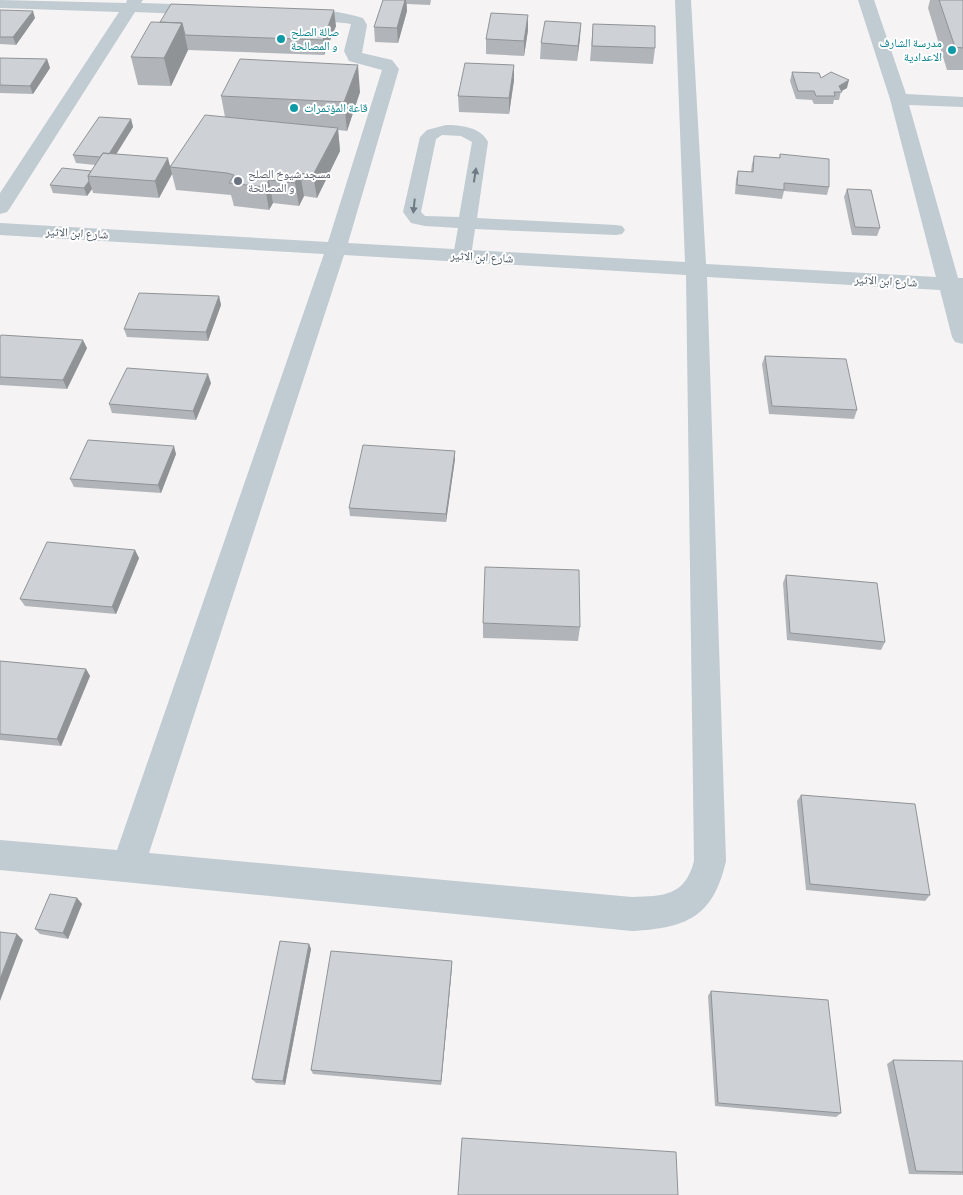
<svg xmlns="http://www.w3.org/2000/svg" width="963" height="1195" font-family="Commissioner,'Noto Naskh Arabic',sans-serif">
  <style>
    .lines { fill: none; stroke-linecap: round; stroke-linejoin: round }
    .service { fill: #c0cbd2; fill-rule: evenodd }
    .minor { fill: #c0cbd2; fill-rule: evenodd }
    .wall { fill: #b1b5b9 }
    .shaded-wall { fill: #909396 }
    .building { fill: #ced2d7; stroke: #909396 }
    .oneway { fill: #6d7a83 }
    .culture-dot { fill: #0f9aa8; stroke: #fff; stroke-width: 2 }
    .worship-dot { fill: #6b7280; stroke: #fff; stroke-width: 2 }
    .labels { text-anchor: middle; stroke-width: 4; stroke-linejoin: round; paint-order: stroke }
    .far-culture-label { font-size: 12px; fill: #0d838f; stroke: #fff; text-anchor: start }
    .far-worship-label { font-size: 12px; fill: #5b616d; stroke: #fff; text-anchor: start }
    .far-street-label { font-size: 12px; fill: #495761; stroke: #fff }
  </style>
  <rect width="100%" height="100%" fill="#f5f3f3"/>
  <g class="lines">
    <path class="service" d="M446,125C460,125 481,127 488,142L477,218L616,225L622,226L625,230L622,234L616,235L475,229L471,256L468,260H456L453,256L458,228L425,226L411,223L403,212L420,137L427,130ZM442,135L461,136L472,142L459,217L425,216L421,212L436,139Z"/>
    <path class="minor" d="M0,0L126,3L127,0H143L141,3L206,5L214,10L206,15L135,12L10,208L7,212L0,214V193L119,12L0,8Z
      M675,0H691L706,264L936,277L890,99L858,0H874L906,94L963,97V107L909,105L958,278H963V344L955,342L952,337L940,290L707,277L726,861C713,917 687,928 632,931L0,870V840L117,850L324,254L0,235V223L328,242L382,70L349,61L344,51L351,24C338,21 293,22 288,14C296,2 349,14 363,18L367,25L362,53L392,60L399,69L348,243L685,262ZM344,255L686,275L694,861C685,896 664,896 632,897L149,853Z"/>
  </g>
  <path class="wall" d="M383,0H431L430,5L407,4V11L398,43L375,42L374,27Z
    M930,0H963V70H947L928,8Z
    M0,10L35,18L16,45L0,44Z
    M160,22L336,26L324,55L188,50L171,86L138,85L131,57Z
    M593,24L655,48L653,64L590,61Z
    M528,30L524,56L486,54V39Z
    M580,38L577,61L540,59L541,43Z
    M0,58L47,59L50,68L33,94L0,93Z
    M792,72L821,78L847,88L841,91L839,100H834L833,104H814L812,100L796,99L790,81Z
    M514,80L509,114L459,112L458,96Z
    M360,92L347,131L338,130L340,151L317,198L304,196L299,206L273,203L269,210L234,206L231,195L176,190L172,174L159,198L93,193L92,189L87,196L53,193L50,185L91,171L95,165L76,163L73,155L131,119L133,127L116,154L170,166L225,117L221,96Z
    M780,154L829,187L827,195L784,191L782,199L735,194L736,179L738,171L751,172L752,164L754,156L779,158Z
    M847,189L880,228L877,236L852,235L844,197Z
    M219,296L221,305L208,341L127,337L124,329Z
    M0,337L87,348L67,389L0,385Z
    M765,356L857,410L854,419L769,414L762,364Z
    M211,383L196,420L112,413L109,404Z
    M176,454L161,493L74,487L70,479Z
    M455,459L446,522L350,516L349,508Z
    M139,558L116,614L25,606L20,599Z
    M786,575L885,642L881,650L787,640L783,583Z
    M483,623L580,627L578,641L483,638Z
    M0,661L86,669L90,676L61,746L0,740Z
    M801,795L930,895L925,901L806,890L797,801Z
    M77,898L82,904L68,939L40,934L35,929Z
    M309,944L311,949L285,1085L256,1083L252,1079Z
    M452,961V966L441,1085L313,1074L311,1070Z
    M711,991L841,1113L836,1117L715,1106L708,996Z
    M893,1060L963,1061V1175L909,1174L887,1064Z"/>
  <path class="shaded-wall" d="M405,0H406L407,11L398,43L397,28Z
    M334,10L336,26L324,55L323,40Z
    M33,11L35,18L16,45L13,37Z
    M528,15V30L524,56V41Z
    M182,23L188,50L171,86L164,58Z
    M581,23L580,38L577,61L578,46Z
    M47,59L50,68L33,94L30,86Z
    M358,65L360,92L347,131L344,102Z
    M514,65V80L509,114V98Z
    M849,80L847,88L840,92L839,86Z
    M131,119L133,127L109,166L106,157Z
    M338,128L340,151L317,198L313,175Z
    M168,158L172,174L159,198L155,181Z
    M300,173L304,196L299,206L295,183Z
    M269,180L273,203L269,210L265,187Z
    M89,181L92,189L87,196L84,188Z
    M219,296L221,305L208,341L206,332Z
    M83,340L87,348L67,389L63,380Z
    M208,374L211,383L196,420L193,411Z
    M174,446L176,454L161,493L158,485Z
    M455,451V459L446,522V514Z
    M135,550L139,558L116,614L112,607Z
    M86,669L90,676L61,746L57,739Z
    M77,898L82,904L68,939L63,933Z
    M17,934L23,940L0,1001V979Z
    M309,944L311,949L285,1085L283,1081Z
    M452,961V966L441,1085V1081Z"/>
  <path class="building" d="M383,0H405L397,28L374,27Z
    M939,0H963V48L955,47Z
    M171,4L334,10L323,40L185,35L182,23L160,22Z
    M0,10L33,11L13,37H0Z
    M491,13L528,15L524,41L486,39Z
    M545,21L581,23L578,46L541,43Z
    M151,22L182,23L164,58L131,57Z
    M593,24L655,26V48L592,46Z
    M0,58L47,59L30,86L0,85Z
    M240,59L358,65L344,102L221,96Z
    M465,63L514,65L509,98L458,96Z
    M792,72L819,73L821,78L831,72L849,80L839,86L842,92H834L835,96H816L814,91H798Z
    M205,115L338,128L313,175L300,173L295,183L269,180L265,187L229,183L234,175L227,173L170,167Z
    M99,117L131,119L109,154L103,153L100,157L73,155Z
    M103,153L168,158L155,181L88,176Z
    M780,154L829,159V187L784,183V190L737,185L738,171L753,172L754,156L780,158Z
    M62,168L91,171L88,176L89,181L84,188L50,185Z
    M847,189L871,190L880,228L855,227Z
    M139,293L219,296L206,332L124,329Z
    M1,335L83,340L63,380L0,377V337Z
    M765,356L846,359L857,410L772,406Z
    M127,368L208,374L193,411L109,404Z
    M88,440L174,446L158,485L70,479Z
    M363,445L455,451L446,514L349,508Z
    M47,542L135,550L112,607L20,599Z
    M485,567L579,570L580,627L483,623Z
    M786,575L877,583L885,642L790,633Z
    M0,661L86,669L57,739L0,734Z
    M801,795L915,804L930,895L810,884Z
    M50,894L77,898L63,933L35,929Z
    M0,932L17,934L0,979Z
    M280,941L309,944L283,1081L252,1079Z
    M331,951L452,961L441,1081L311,1070Z
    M711,991L828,1000L841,1113L718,1103Z
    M893,1060L963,1061V1172L916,1171Z
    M462,1138L676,1152L678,1195H458Z"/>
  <defs><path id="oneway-solid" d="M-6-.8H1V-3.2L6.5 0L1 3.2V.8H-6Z" transform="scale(1.25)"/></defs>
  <g class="oneway">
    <use href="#oneway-solid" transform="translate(475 175) rotate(-81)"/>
    <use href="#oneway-solid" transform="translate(414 206) rotate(96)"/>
  </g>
  <g class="culture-dot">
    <circle cx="281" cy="39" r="5"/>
    <circle cx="952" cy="50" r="5"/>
    <circle cx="294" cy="108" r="5"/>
  </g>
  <circle class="worship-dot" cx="238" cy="181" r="5"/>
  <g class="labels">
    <g class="far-culture-label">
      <text x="291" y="36">صالة الصلح<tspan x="291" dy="14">و المصالحة</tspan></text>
      <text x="942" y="47" text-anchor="end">مدرسة الشارف<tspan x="942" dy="14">الاعدادية</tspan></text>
      <text x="304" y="112">قاعة المؤتمرات</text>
    </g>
    <g class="far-worship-label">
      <text x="248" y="178">مسجد شيوخ الصلح<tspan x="248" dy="14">و المصالحة</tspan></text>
    </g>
    <g class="far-street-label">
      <text transform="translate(77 233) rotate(3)" y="4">شارع ابن الاثير</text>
      <text transform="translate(482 257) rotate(3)" y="4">شارع ابن الاثير</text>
      <text transform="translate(886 281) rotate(3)" y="4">شارع ابن الاثير</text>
    </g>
  </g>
</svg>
